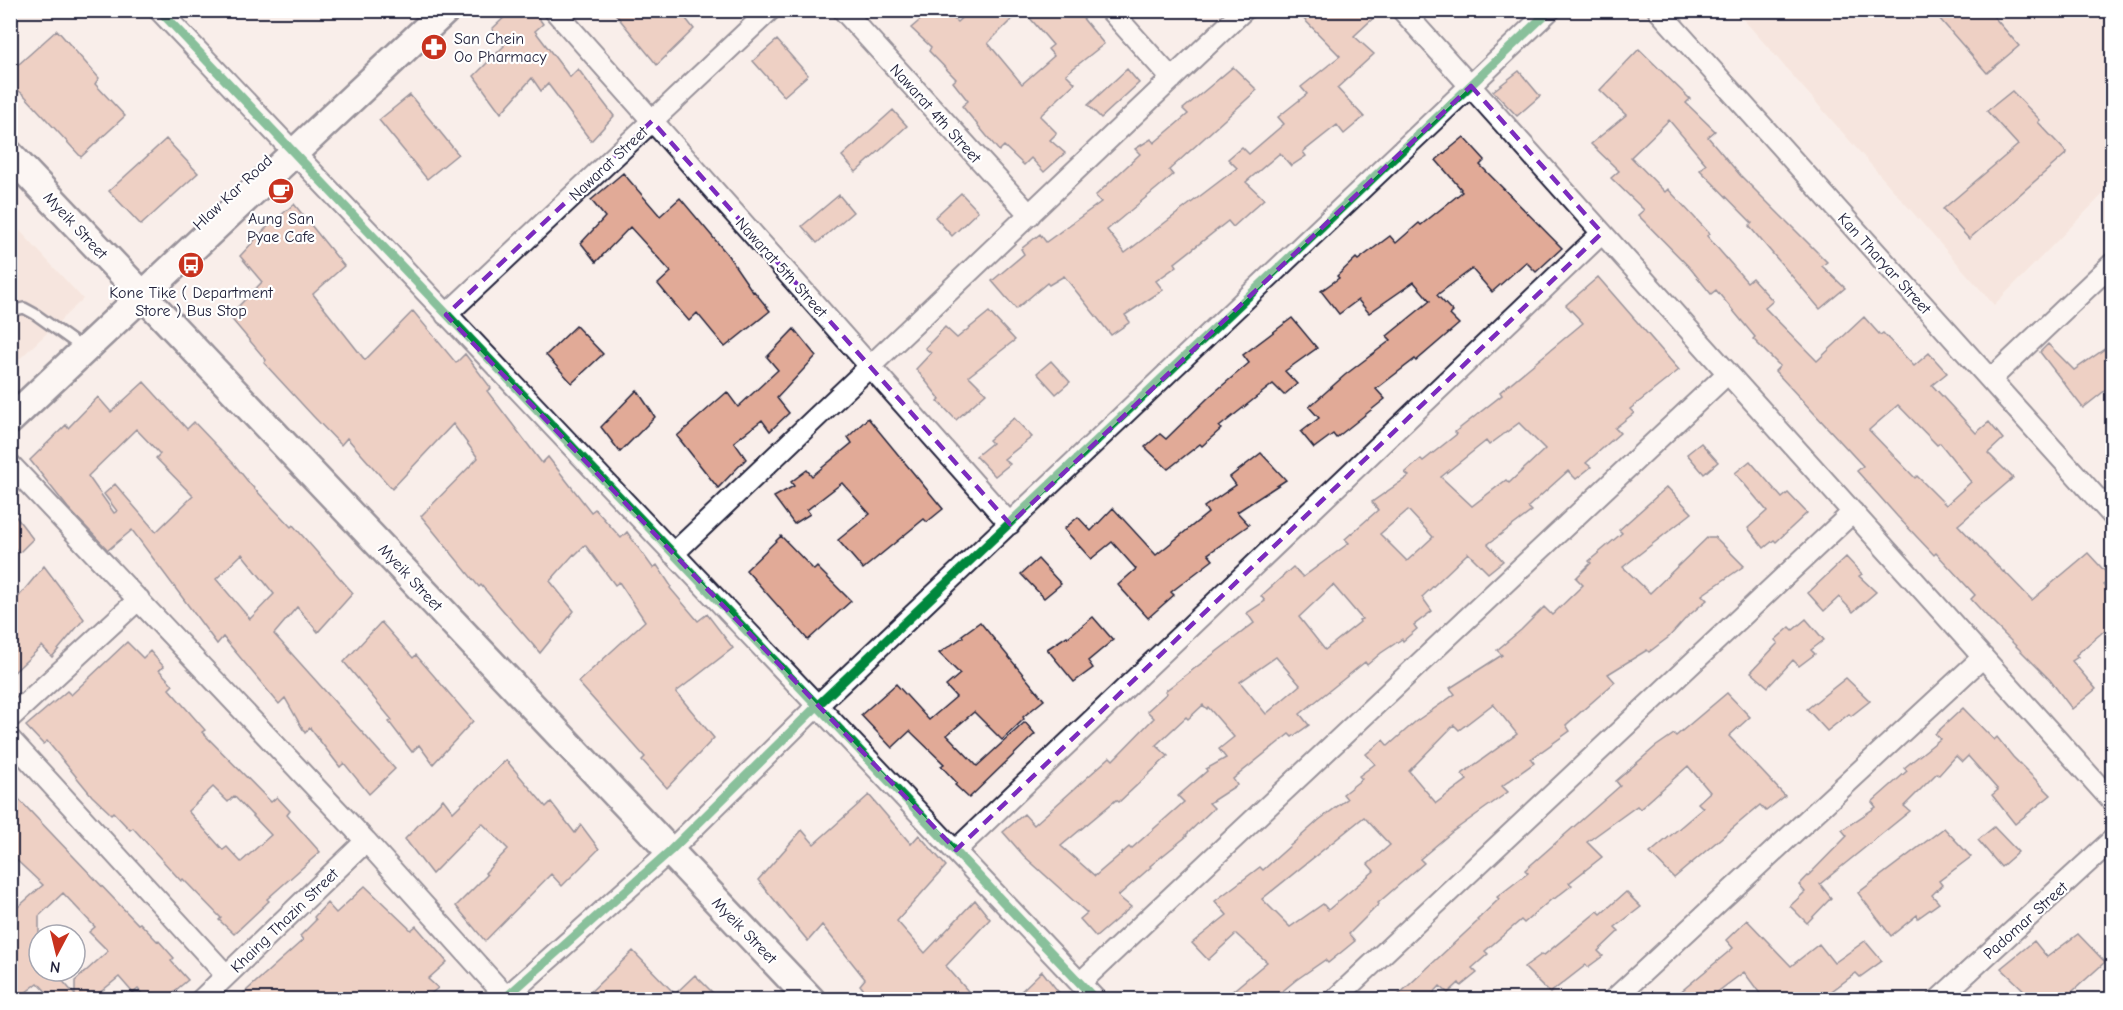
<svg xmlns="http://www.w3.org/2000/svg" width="2123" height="1010" font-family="'Comic Neue',sans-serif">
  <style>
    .built { fill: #f2dad1 }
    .building { fill: #e1aa97; stroke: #22223b; stroke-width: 1.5; fill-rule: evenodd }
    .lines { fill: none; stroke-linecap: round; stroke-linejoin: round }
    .lane-casing { stroke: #22223b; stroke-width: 14 }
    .street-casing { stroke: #22223b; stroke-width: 24 }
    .secondary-casing { stroke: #22223b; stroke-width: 32 }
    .lane { stroke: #fff; stroke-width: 9 }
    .street { stroke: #fff; stroke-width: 20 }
    .secondary { stroke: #fff; stroke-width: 27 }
    .cycleway-casing { stroke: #fff; stroke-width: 13 }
    .cycleway { stroke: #00873e; stroke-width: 9 }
    .marked { fill: none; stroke: #7b2cbf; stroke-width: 4.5; stroke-dasharray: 12 8; stroke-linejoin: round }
    .labels { text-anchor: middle; stroke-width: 4.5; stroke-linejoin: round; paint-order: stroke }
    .poi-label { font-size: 16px; fill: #22223b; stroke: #fff }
    .street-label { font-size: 16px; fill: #22223b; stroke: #fff }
  </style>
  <rect width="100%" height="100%" fill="#f9eeea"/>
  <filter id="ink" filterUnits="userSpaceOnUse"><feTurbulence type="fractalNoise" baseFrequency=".0167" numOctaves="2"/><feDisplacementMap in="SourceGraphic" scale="12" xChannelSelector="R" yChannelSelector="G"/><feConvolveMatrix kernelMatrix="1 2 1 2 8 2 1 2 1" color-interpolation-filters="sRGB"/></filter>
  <g filter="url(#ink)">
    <path class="built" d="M1736,11H2112V185L1994,305Z
      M11,221L83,299L11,367Z"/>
    <path class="building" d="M512,10H533L543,24L535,31L570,77L578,69L614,116L591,141L548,84L541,91L532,78L501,113L474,76L504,46L492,29Z
      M612,10H679L694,29L657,65Z
      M932,10H945L957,22L970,10H1021L988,43L1022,84L1054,56L1048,49L1053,45L1023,10H1076L1104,44L1066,74L1075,83L1040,116L1056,132V134L1050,140L1065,153L1044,172L1031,158L1024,165L1004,146L999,151L962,106L968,101L953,82L956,79L929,51L931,47L911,28Z
      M1295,10H1382L1354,36L1374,54L1337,88L1364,117L1344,134L1337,125L1303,152L1306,156L1291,166L1280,153L1246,182L1264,199L1233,227L1228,221L1175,263L1177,266L1156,281L1163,290L1125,315L1130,322L1111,335L1064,276L1049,285L1047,283L1016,309L992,281L1024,254L1021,249L1040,234L1046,242L1101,202L1095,196L1140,154L1135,149L1151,139L1154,143L1188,114L1183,109L1233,67L1257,90L1169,170L1173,175L1107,230L1125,253L1237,168L1228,159L1242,147L1249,154L1284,124L1278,117L1307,94L1301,87L1340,56Z
      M1932,10H1988L2019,46L1987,73Z
      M57,30L99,78L95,84L125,116L81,157L24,95L10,84V72Z
      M777,40L808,75L784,96L753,61Z
      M1639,49L1690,99L1686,103L1715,131L1708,137L1740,175L1827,262L1822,266L1845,288L1820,309L1749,226L1752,223L1700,170L1706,164L1669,120L1631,157L1665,192L1668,189L1710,234L1707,236L1747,282L1752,278L1773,301L1765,308L1817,361L1864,317L1880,335L1883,333L1914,366L1929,353L1947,373L1932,385L1976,433L1989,422L2003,439L1988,453L2013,478L1958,525L2003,572L2004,571L2032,600L2088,553L2112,579L2103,585L2112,596V624L2076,655L2078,657L2072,661L2096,689L2072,709L2050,680L1990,620L1971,599L1975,595L1936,553L1934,555L1897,516L1857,471L1863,466L1775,371L1780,366L1753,339L1755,337L1716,290L1711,294L1690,268L1638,215L1644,210L1611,178L1619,171L1591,144L1626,115L1600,90ZM1898,405L1937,445L1940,443L1971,482L1946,505L1917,476L1915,478L1869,430Z
      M1127,69L1139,83L1101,118L1088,105Z
      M1519,71L1540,96L1517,116L1493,91Z
      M2012,91L2040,120L2038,122L2067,153L1969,239L1943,209L2018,145L1987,111Z
      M410,95L458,154L427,179L379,120Z
      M893,110L907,126L856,172L842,156Z
      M1464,137L1485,160L1480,165L1562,248L1536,272L1526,262L1492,292L1472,269L1437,295L1453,312L1450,315L1459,324L1416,361L1415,359L1376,389L1385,399L1336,438L1333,434L1314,448L1301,432L1319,418L1309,407L1345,375L1391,340L1387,336L1430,301L1414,282L1369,313L1358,300L1339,314L1321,291L1339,278L1337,276L1356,258L1358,260L1390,236L1396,243L1419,223L1421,225L1462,192L1460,190L1461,189L1436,160Z
      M166,139L198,173L141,225L109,191Z
      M623,173L660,216L680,198L727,254L753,292L754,291L770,311L725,347L697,313L689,321L672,301L658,284L671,272L630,227L596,262L581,243L605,217L591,200Z
      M961,193L978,211L952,236L935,217Z
      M839,195L853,212L817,243L802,226Z
      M294,204L344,266L313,294L365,360L413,311L456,363L465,354L491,388L487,391L542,463L548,457L591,512L595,509L621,538L627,532L653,568L657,565L671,586L670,588L698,621L707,614L733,648L676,692L714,738L667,788L642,760L645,757L578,682L645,621L619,582L615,585L585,545L575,555L574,554L550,581L574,611L540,653L481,585L479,587L421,516L478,458L453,424L392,489L347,438L341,445L313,416L264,363L266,360L229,316L262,282L240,256L266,228Z
      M1598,277L1679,370L1630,409L1634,413L1615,428L1620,433L1586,463L1591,467L1576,479L1568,471L1528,507L1532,511L1488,544L1503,561L1488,573L1468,553L1422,597L1432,611L1414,625L1417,629L1403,641L1402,639L1381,653L1367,665L1365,662L1300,714L1309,725L1292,737L1289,734L1233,779L1237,785L1209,803L1214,808L1186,835L1187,836L1150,866L1151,867L1118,896L1131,907L1096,937L1080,919L1087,913L1024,856L1003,832L1024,814L1034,825L1110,757L1113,760L1154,718L1147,711L1167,693L1165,691L1254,623L1247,613L1265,601L1261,596L1293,567L1303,577L1349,543L1345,539L1378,510L1372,502L1409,476L1405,473L1421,459L1423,461L1457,434L1455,432L1502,395L1500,392L1583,323L1566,305ZM1519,423L1545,449L1509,483L1506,480L1472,506L1441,477L1486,441L1489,445ZM1408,510L1433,537L1407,561L1380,534ZM1333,585L1362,619L1359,620L1360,622L1325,650L1299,617ZM1276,657L1300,685L1266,714L1240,682ZM1203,705L1207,709L1208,707L1234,737L1219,749L1226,758L1206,769L1207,771L1178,796L1184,802L1131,849L1129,847L1095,876L1061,846L1116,800L1119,802L1168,756L1156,745L1186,717L1188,719Z
      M989,312L1015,340L969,376L986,393L956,420L938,401L940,399L916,369L931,353L925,348L945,327L957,338Z
      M1292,318L1317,348L1285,371L1297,384L1284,395L1273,384L1219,427L1221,429L1202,446L1200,444L1168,469L1145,447L1160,434L1166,439L1210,396L1249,363L1243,355Z
      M576,326L603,354L572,383L546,355Z
      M794,329L816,356L777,398L789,413L770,431L762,420L734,442L746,459L718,488L677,436L727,392L738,407L778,370L767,357Z
      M2048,344L2074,370L2112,344V385L2083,408L2040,352Z
      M1051,361L1070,382L1056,394L1037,373Z
      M144,382L187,429L194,422L234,464L250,484L291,527L293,525L353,593L318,632L297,607L274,634L395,769L369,794L344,763L340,767L310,728L305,733L285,698L279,704L223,637L217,644L132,530L108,550L68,508L30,460L66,425L68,428L98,397L111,412ZM136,429L160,454L156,458L193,496L156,532L115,484L104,494L117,511L114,513L88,476ZM242,554L274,594L250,619L216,579Z
      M637,390L655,417L620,452L601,427Z
      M868,418L943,509L927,522L924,519L863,569L838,540L870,514L842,483L807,510L810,514L794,524L774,497L794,486L791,482L807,470L812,476L852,443L848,437Z
      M1014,418L1032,437L1004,459L1010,464L995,476L976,456L992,443L989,440Z
      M1701,443L1718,462L1704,474L1687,454Z
      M1261,453L1286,480L1237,512L1249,525L1208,554L1213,560L1171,592L1174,595L1148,618L1118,585L1136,569L1112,542L1091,559L1064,529L1078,517L1091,531L1113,508L1156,555L1208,513L1204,507L1236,485L1230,477Z
      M1750,461L1782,498L1788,493L1807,513L1776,542L1774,540L1764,548L1748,528L1767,511L1735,473Z
      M1667,487L1692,513L1623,567L1650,593L1708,537H1715L1744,566L1702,595L1707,600L1686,618L1669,637L1649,652L1647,650L1608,674L1615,682L1566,725L1570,731L1531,759L1534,763L1502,786L1508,792L1452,832L1420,859L1424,863L1378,903L1379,904L1349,934L1355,941L1328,963L1325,960L1296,980L1273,999H1223L1267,962L1236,934L1208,960L1192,943L1227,915L1215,901L1260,867L1263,870L1319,820L1347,799L1343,794L1362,779L1359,776L1375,764L1366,754L1383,740L1388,746L1415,722L1455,694L1450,688L1502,655L1497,650L1521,630L1544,607L1552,615L1583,585L1576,578L1591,563L1589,561L1622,533L1619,530ZM1493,704L1517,734L1462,774L1467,780L1436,803L1409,771L1454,725L1459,730ZM1364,817L1390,845L1368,864L1374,871L1328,910L1323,904L1290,927L1262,899Z
      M10,509L33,539L19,553L10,542Z
      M781,536L814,570L817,567L851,601L808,640L746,570Z
      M1846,557L1862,574L1859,576L1876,592L1853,612L1839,597L1824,611L1808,593Z
      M1038,559L1061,584L1044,598L1021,574Z
      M44,566L84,619L52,657L42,646L10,676V607Z
      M1093,617L1113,640L1088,661L1093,668L1074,682L1047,649L1067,636L1068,637Z
      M1806,619L1824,640L1811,650L1815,654L1799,666L1793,660L1768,687L1751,672L1778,643L1775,640L1790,627L1793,630Z
      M381,622L413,658L416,655L473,721L433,764L419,745L412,752L389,722L392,720L344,662Z
      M980,622L1044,700L1023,717L1024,719L1002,740L974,712L947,735L977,766L1025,722L1035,734L969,798L955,785L957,783L941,766L944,764L910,731L892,748L861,715L896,684L929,720L956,697L946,686L960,674L939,653L963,637L962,635Z
      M127,642L143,658L150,651L164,667L159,670L173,685L169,689L205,730L202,732L271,802L277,797L290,811L287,815L320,852L267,899L269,901L234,934L219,920L221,918L183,879L181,881L133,828L130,830L113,812L111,814L92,796L47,741L43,744L26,726L67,691L71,695ZM213,787L228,802L234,796L271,835L241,862L227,847L223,850L188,811Z
      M1846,678L1870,701L1851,716L1849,714L1827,731L1807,709Z
      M1727,693L1750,717L1729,736L1785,796L1766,811L1760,805L1674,878L1650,853L1703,808L1698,803L1710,792L1688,766L1640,809L1637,806L1587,842L1602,857L1569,883L1572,885L1554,899L1553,898L1524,923L1521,920L1485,951L1488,954L1472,968L1477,973L1461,986L1459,983L1448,993L1440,986L1428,999H1394L1478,921L1477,920L1499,899L1497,897L1528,873L1525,870L1620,786L1616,781L1655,747L1674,734L1676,736Z
      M1963,708L1994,740L1997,737L2013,757L2051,795L2015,824L1992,795L1998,790L1968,756L1962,762L1956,756L1939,775L1937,773L1904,806L1910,811L1820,884L1831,898L1807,923L1790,906L1805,892L1799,885L1847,836L1842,830L1876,807L1872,802L1907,771L1904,768L1940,739L1935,734Z
      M506,760L546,807L551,802L575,833L581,825L599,849L562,886L551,874L485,941L456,906L487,875L485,873L508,849L482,823L432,874L405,839L443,799L453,812Z
      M10,790L138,924L140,923L157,941L158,940L174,958L171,961L188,980L165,999H147L138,989L133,993L119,977L92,999H53L38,983L21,996L10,982V914L43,885L10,854ZM63,893L95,927L89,932L108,951L75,981V995L54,971H39V916Z
      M869,795L911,844L919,835L946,866L897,921L925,953L975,900L990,919L946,966L975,999H871L860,985L865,979L822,925L808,941L758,880L802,830L814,844Z
      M1994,827L2018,852L2001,867L1978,840Z
      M1944,828L1971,857L1939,881L1942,885L1932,895L1939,903L1918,918L1917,915L1891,936L1858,893Z
      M365,886L411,930L416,926L447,962L428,979L438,988L424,999H237L303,940L300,936L316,920L314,917L327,903L336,913Z
      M1626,892L1641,907L1615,927L1619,931L1598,951L1603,956L1588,967L1586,965L1550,993L1524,967L1542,954L1544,955L1598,911L1601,914Z
      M1747,920L1791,966L1819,944L1834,963L1865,941L1882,961L1860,977L1856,973L1821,999H1764L1744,972L1708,999H1672L1733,948L1726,940Z
      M2078,934L2105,962L2064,999H2033L2001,968L2034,941L2047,957Z
      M633,951L675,994L695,975L719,999H583Z
      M1042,971L1064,999H1013Z"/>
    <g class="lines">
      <defs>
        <path id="lane" d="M10,311L24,308L35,314L84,349"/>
        <path id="street" d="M159,10L1096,1000
          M554,10L1010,524
          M843,10L1030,215
          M1110,10L1172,79
          M1402,10L2112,801
          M1658,10L2112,515
          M446,315L770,10
          M1991,379L2112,264
          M10,464L366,841L509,1000
          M673,554L1244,10
          M10,718L139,599
          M10,739L226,975
          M956,850L1602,233
          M1080,983L1728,373
          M201,1000L366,841
          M503,1000L670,851L817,706L1550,10
          M1334,1000L1853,512
          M1613,1000L1983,657
          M1938,1000L2112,840"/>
        <path id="secondary" d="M10,155L811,1000
          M10,420L446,10"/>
      </defs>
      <use href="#lane" class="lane-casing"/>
      <use href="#street" class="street-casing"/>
      <use href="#secondary" class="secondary-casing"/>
      <use href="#lane" class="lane"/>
      <use href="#street" class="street"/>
      <use href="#secondary" class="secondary"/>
      <defs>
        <path id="cycleway" d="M159,10L1096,1000
          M503,1000L670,851L817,706L1550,10"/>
      </defs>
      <use href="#cycleway" class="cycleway-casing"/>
      <use href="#cycleway" class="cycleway"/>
    </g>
  </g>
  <path d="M0 0H2123V1010H0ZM1471,86L1602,233L956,850L446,315L652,121L1010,524Z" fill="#f9eeea" fill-opacity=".55" fill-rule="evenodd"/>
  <path class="marked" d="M1471,86L1602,233L956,850L446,315L652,121L1010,524Z"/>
  <defs>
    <symbol id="pharmacy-disc" viewBox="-11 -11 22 22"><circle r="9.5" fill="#c8321e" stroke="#fff"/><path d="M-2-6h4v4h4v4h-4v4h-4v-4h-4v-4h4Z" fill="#fff"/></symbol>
    <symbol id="cafe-disc" viewBox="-11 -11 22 22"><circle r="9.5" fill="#c8321e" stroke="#fff"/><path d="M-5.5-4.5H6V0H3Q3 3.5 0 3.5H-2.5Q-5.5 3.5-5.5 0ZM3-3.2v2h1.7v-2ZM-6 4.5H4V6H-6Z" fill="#fff"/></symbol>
    <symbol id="bus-disc" viewBox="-11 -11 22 22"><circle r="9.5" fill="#c8321e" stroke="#fff"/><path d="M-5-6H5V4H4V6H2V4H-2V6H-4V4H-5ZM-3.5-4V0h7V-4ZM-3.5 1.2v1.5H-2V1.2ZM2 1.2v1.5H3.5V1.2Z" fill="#fff"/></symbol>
  </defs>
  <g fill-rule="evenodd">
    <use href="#pharmacy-disc" x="419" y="32" width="30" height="30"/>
    <use href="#cafe-disc" x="266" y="176" width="30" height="30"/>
    <use href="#bus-disc" x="176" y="250" width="30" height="30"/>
  </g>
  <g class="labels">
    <g class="poi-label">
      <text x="454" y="44" text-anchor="start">San Chein<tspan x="454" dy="18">Oo Pharmacy</tspan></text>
      <text x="281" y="224">Aung San<tspan x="281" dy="18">Pyae Cafe</tspan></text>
      <text x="191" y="298">Kone Tike ( Department<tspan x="191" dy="18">Store ) Bus Stop</tspan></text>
    </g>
    <g class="street-label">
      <text transform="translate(936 113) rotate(48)" y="6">Nawarat 4th Street</text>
      <text transform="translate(608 163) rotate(-43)" y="6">Nawarat Street</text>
      <text transform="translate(232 192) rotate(-43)" y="6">Hlaw Kar Road</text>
      <text transform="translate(76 225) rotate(47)" y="6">Myeik Street</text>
      <text transform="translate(1885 263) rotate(48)" y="6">Kan Tharyar Street</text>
      <text transform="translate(782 267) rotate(48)" y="6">Nawarat 5th Street</text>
      <text transform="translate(411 577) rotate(47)" y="6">Myeik Street</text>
      <text transform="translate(284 920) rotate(-44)" y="6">Khaing Thazin Street</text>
      <text transform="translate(2025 920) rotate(-42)" y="6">Padomar Street</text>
      <text transform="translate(745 930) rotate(46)" y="6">Myeik Street</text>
    </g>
  </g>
  <rect width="2123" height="1010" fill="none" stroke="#fff" stroke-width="36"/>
  <rect x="18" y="18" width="2087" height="974" fill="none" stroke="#22223b" stroke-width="2" filter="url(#ink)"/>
  <g transform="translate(57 953) rotate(187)"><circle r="28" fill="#ffffff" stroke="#a7a7b1" stroke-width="1.5"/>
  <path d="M0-4.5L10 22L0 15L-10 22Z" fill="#c8321e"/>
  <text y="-9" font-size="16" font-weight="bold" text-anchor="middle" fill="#22223b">N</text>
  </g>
</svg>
